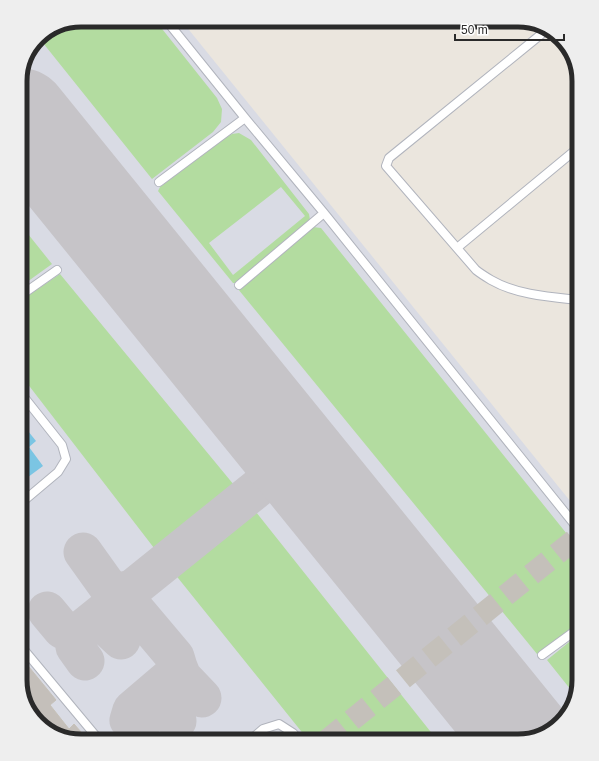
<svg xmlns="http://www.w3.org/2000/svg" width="599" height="761" font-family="Arial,sans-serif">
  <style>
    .airport { fill: #d9dbe4 }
    .green { fill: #b3dca0; fill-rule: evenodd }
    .water { fill: #7bc5e3 }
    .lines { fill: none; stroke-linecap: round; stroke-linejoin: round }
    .taxiway { stroke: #c6c4c8; stroke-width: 39 }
    .runway { stroke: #c6c4c8; stroke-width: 98 }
    .building { fill: #c4bfba; stroke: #c6c1b8 }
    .primary-tunnel { stroke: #c4c0ba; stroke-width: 22; stroke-dasharray: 22 11; stroke-linecap: butt }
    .lane-casing { stroke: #b1b4bd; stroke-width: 10 }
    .lane { stroke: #fff; stroke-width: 8 }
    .rim { fill: none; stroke: #2a2a2a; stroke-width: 5 }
  </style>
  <rect width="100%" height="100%" fill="#ebe6de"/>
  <path class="airport" d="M81,20H181L579,512V680L571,710L551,731L518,741H78L51,733L30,713L20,680V77L41,35Z"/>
  <path class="green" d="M82,20H155L217,98L222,109L221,122L213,132L152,179L39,38L41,35Z
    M239,133L251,140L309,214L310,220L236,283H233L158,191L160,187L225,138L232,134ZM281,187L305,216L233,275L209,243Z
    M20,224L52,264L20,287Z
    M313,227L321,228L579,549V623L537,654L238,289Z
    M60,274L234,485L154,548L20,374V301Z
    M256,512L434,736L427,741H309L174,573Z
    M579,634V680L575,695L547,660Z"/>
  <path class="water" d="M28,431L36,441L29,447L43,466L20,483V437Z"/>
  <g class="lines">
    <path class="taxiway" d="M83,552L108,587L120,592L132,589
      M132,589L129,598L132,606L175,657L178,667L173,675L132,710L129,720L140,733
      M108,609L105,619L106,626L121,640
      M47,611L62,629L69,633L80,631
      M85,661L75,647L74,638L80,631L296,457
      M178,667L182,677L202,698
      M162,685C158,705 164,707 177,721"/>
    <path class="runway" d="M20,117L524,739"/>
  </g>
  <path class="building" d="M20,656L56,700L50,705L69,729L74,724L89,741H78L51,733L30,713L20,680Z"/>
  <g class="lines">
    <path class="primary-tunnel" d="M326,741L579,536"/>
    <defs>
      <path id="lane" d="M166,20L245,118L324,213L579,530
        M551,31L544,32L389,158L386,166L476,270C481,274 486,277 491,280C517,295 550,297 579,300
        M561,41L573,62
        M159,182L245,118
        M457,248L579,147
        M239,285L324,213
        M20,296L57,270
        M20,504L58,472L66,459L62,445L20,392
        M20,645L100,741
        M542,655L579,628
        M249,741L263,729L279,724L293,733L300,741"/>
    </defs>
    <use href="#lane" class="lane-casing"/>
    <use href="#lane" class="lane"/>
  </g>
  <path d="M0 0H599V761H0ZM81 27H518A54 54 0 0 1 572 81V680A54 54 0 0 1 518 734H81A54 54 0 0 1 27 680V81A54 54 0 0 1 81 27Z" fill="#eee" fill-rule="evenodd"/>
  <path class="rim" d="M81 27H518A54 54 0 0 1 572 81V680A54 54 0 0 1 518 734H81A54 54 0 0 1 27 680V81A54 54 0 0 1 81 27Z"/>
  <path d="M455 34v6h109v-6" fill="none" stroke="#2a2a2a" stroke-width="2"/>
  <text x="461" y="34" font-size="12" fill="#2a2a2a" stroke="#ffffff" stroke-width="3" paint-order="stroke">50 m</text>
</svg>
